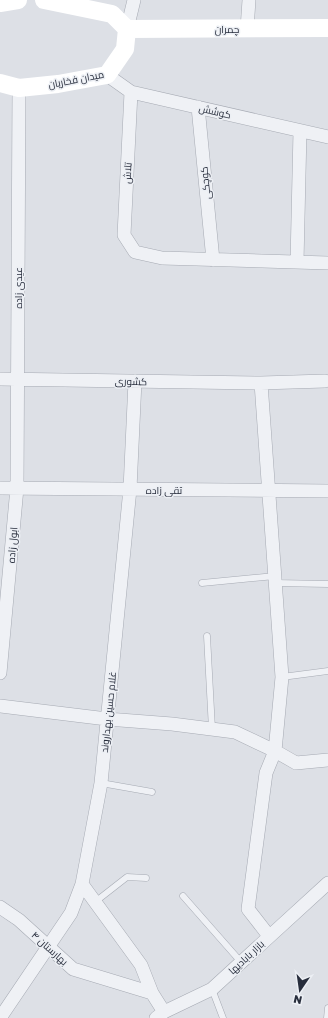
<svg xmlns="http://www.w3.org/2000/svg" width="328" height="1018" font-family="'Golos Text',Cairo,sans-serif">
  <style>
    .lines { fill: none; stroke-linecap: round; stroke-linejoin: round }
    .lane-casing { stroke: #a6aab3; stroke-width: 7 }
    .street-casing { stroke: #a6aab3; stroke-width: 14 }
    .lane { stroke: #eff1f5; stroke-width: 6 }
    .street { stroke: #eff1f5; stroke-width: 13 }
    .secondary { stroke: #fff; stroke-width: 18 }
    .labels { text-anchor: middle; stroke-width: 3; stroke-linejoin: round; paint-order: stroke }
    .street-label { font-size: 10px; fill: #272d3c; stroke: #eceff4 }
  </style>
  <rect width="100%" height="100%" fill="#dde0e6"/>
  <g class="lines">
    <defs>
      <path id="lane" d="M202,583L275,576
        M275,583L328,584
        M207,636L212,729
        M282,677L328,671
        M101,783L152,792
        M183,896L241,962
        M95,902L127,877L146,878
        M212,989L223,1018
        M327,1018L328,1008"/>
      <path id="street" d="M127,29L134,0
        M247,29L249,0
        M107,75L131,92L328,137
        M131,92L124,235L135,252L162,258L328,263
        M198,107L213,260
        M297,262L300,131
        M0,379L261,383
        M0,488L328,491
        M0,673L17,488L19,88
        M0,706L107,719L172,724L235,732L275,751L282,677L261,383L325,381
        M82,884L141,965L152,993L164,1012
        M0,907L19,920L73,969L152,993
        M269,936L248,909L266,773L275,751L296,763L328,760
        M0,1018L71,913L82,884L101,783L130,489L135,381
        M156,1018L164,1012L212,989L328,883"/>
    </defs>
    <use href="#lane" class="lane-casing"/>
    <use href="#street" class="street-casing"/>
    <use href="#lane" class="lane"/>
    <use href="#street" class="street"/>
    <path class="secondary" d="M44,0L112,14L127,29
      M0,3L18,0
      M127,29L328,28
      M0,83L19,88L58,84L107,75L125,49L127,29"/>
  </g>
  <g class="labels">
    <g class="street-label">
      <text x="227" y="33">چمران</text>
      <text transform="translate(76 79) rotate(-11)" y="4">میدان فخاریان</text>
      <text transform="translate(215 111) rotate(13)" y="4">کوشش</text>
      <text transform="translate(127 173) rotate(-87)" y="4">تلاش</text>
      <text transform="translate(205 183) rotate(-96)" y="4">کوچکی</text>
      <text transform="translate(18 288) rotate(-90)" y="4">عیدی زاده</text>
      <text transform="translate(131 381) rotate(1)" y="4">کشوری</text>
      <text x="164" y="494">تقی زاده</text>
      <text transform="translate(12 545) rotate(-85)" y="4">ابول زاده</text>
      <text transform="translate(108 712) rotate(-84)" y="4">غلام حسین بهداروند</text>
      <text transform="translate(50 948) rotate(42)" y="4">بهارستان ۴</text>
      <text transform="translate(246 957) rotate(-43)" y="4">بازار بابادیها</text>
    </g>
  </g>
  <g transform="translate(300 990) rotate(193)" stroke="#eceff4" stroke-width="3" paint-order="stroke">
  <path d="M0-3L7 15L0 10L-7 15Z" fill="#272d3c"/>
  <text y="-6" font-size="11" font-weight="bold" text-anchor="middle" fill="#272d3c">N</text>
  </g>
</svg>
